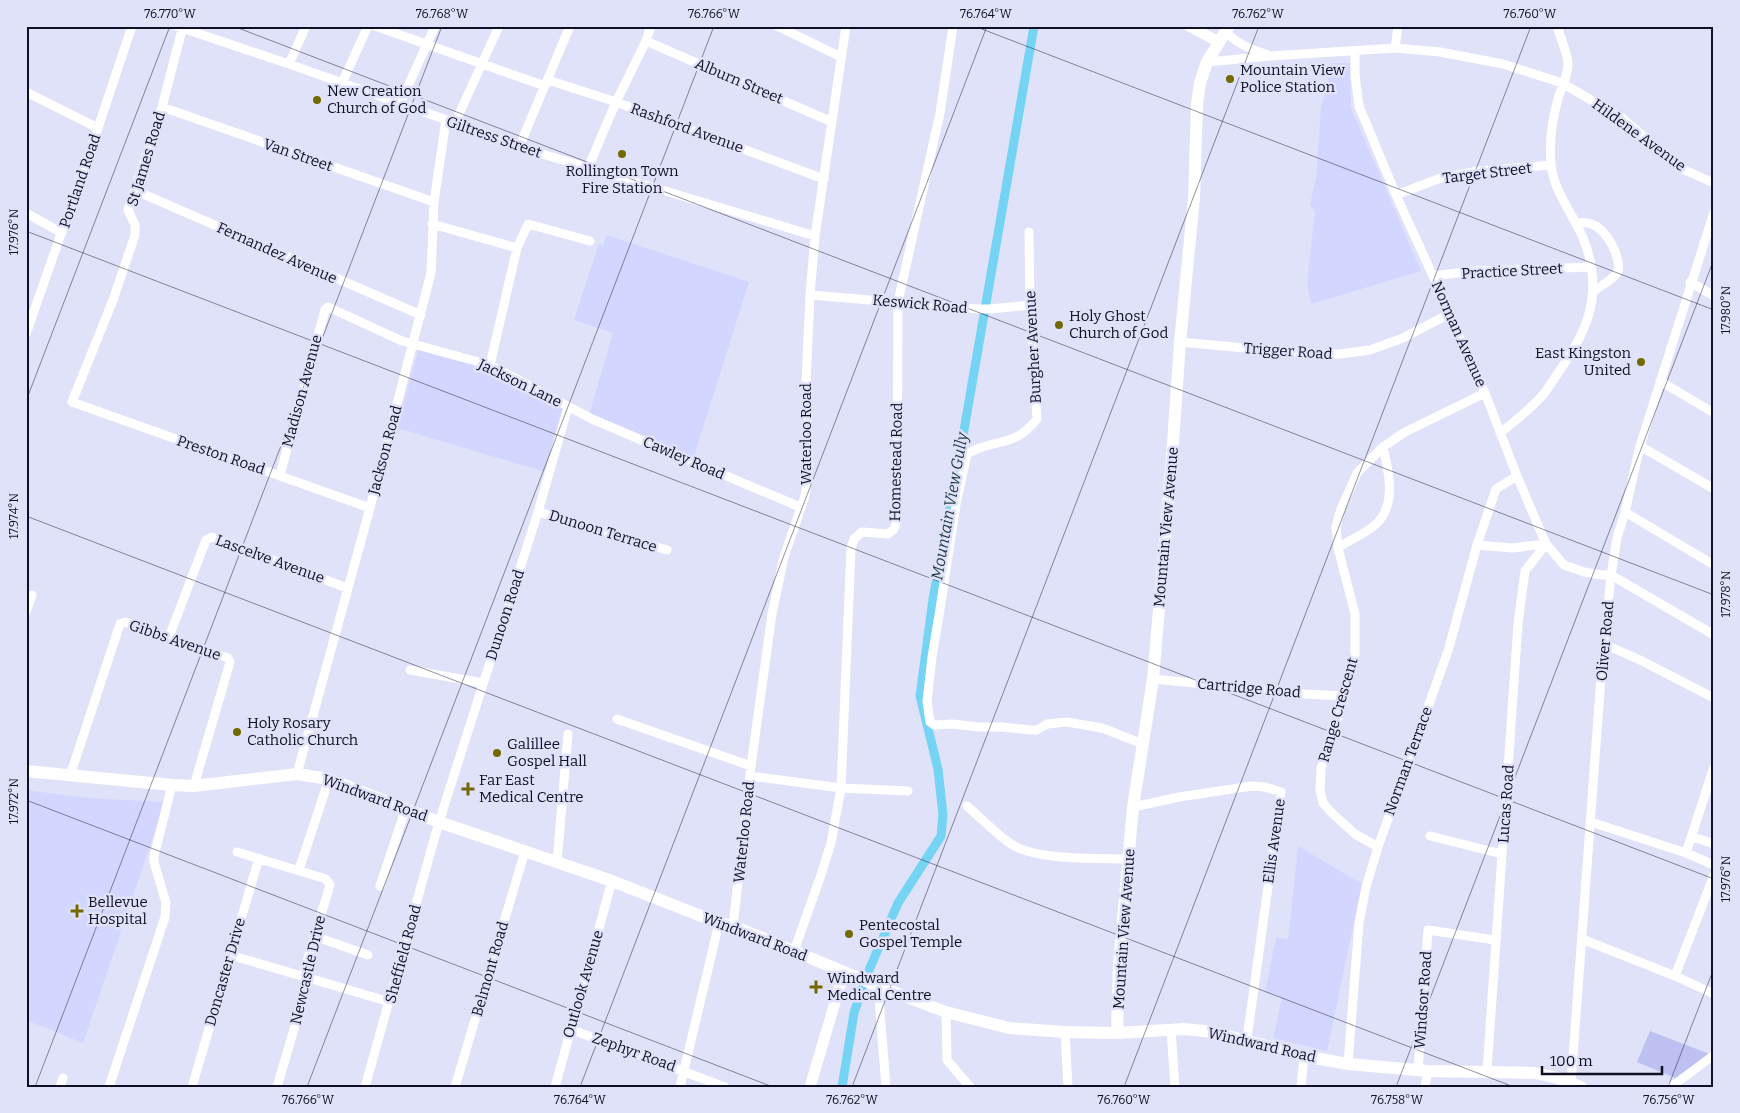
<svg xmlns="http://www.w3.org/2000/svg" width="1740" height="1113" font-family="Bitter,serif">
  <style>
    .built { fill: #d3d6ff }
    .green { fill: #bdc1f2 }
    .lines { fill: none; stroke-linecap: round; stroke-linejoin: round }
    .canal { stroke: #75d4f3; stroke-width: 9 }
    .minor { stroke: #fff; stroke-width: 9 }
    .tertiary { stroke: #fff; stroke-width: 11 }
    .secondary { stroke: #fff; stroke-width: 12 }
    .ticks { fill: none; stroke: #101024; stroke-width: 1; stroke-opacity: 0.45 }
    .poi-dot { fill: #746800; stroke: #e0e2fa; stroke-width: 2 }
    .labels { text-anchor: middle; stroke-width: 5; stroke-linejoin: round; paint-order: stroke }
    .poi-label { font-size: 15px; fill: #101024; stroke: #e0e2fa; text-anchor: start }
    .street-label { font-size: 15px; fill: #101024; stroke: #e0e2fa }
    .water-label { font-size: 16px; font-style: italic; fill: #1a3841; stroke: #e0e2fa }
    .neatline { fill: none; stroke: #101024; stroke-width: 2 }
    .ticks-label { font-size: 12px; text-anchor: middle; fill: #101024 }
  </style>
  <rect width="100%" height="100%" fill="#e0e2fa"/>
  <path class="built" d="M1332,63H1350L1351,108L1421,271L1311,304L1307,283L1315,211L1310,205L1316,177L1321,108Z
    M607,235L749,282L693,459L589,415L613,333L574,320L599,244L603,245Z
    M419,347L497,372L568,412L549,473L397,428Z
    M26,790L88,798L165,802L83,1043L26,1020Z
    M1298,846L1362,884L1327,1051L1273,1038L1282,998L1265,992L1276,937L1288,939Z"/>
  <path class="green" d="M1650,1031L1712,1055L1680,1080L1637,1062Z"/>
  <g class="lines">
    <path class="canal" d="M869,970L898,903L941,836L943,815L938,769L920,696L933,599L955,482L1034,26
      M842,1087L854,1013L862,989"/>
    <path class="minor" d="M176,26L289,64L455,123L519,147L815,236
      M183,26L162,107L128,210L135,225V235L113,300L72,402L370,508
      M375,26L545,86
      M777,26L841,57
      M1225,32C1237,43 1250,50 1266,54
      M646,41L832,122
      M1395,48L1398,26
      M1355,52V75L1359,106L1396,195L1433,276L1467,355L1485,393L1517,476L1546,544L1564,565L1584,572L1602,575H1611L1714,635
      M1207,62L1271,56L1395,48L1440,52L1503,64L1562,83L1622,118L1680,168L1714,183
      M289,64L306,26
      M548,80L616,102L824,179
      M342,83L368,26
      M26,92L98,128
      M400,104L435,26
      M162,107L434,202
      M455,123L499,26
      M519,147L570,26
      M588,168L616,102L646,41L651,26
      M134,190L421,315
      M1396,195L1438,179L1478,171L1551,165
      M26,213L62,233
      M1577,223C1597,220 1607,234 1615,251C1617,258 1620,264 1618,271C1614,280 1601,285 1594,291
      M432,224L517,248
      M1029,232L1030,305L1037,419C1012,450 995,437 967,454L956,504L940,609L932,657L927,701L930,722L934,725L952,724L979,727H1002L1031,730H1037L1047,724L1067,722L1102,728L1143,744
      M1433,276L1473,271L1591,267
      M1690,282L1714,296
      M810,295L977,309H990L1030,305
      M26,334L98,128L132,26
      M1180,342L1311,354H1340L1370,350L1403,338L1449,314
      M490,365L517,248L528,224L590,241
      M1660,381L1714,413
      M1500,433C1514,422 1528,411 1540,398C1547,391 1552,382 1558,373C1587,332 1603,296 1586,246C1577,217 1553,194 1551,163C1549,141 1552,120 1558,99C1561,88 1569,74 1568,63C1567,51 1560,37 1557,26
      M1640,446L1714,489
      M280,475L325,310L328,307L402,341L490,365L592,419L800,507
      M538,512L667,550
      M1625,512L1714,565
      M1477,545L1512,548L1546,544
      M1338,548C1349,540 1365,534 1375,525C1397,506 1389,472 1383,447
      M26,612L32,595
      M169,637L206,540L212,537L347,588
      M1604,644L1640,660L1714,698
      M410,670L483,683
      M1153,679L1304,694L1345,696
      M617,719L751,766
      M297,774L370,508L431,273L434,202L446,120
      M70,776L120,624L125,622L228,658L230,662L194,786
      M750,776L841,788L908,791
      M967,806C981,818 995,833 1011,844C1036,861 1098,858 1129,859
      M1133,807L1179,797L1252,786L1265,787L1281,792L1247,1039
      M1591,822L1686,853L1714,865
      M1430,836L1502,854
      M1693,837L1714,844
      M1378,847L1355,834L1332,813L1323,803L1320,790L1321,768L1345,696L1355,655V614L1338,548L1336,527L1341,509L1357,473L1383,447L1405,432L1485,393
      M237,852L326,879L330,885L305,968V972L309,978L277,1087
      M1686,853L1714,767
      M557,862L568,734
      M299,870L329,779
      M380,886L406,808
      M733,926L751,766L772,614L784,557L805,496L809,467L806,383L810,295L815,236L846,26
      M314,936L368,955
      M1582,939L1675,976L1714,994
      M794,951L821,875L831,843L841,788L851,548L854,539L862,532L888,534L894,529L897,521L898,302L940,113L953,26
      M230,955L390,1002
      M1675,976L1714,875
      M878,986L886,1087
      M946,1012L947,1060L970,1087
      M570,1029L725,1087
      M1171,1030L1175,1087
      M1065,1032L1068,1087
      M1348,1064L1359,923L1366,887L1378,847L1448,651L1477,545L1496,489L1517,476
      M1418,1070L1428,930L1495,940
      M1487,1071L1518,624L1525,571L1546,544
      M1571,1083L1601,677L1611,575L1617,538L1625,512L1640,446L1714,212
      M60,1087L63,1078
      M109,1087L165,917L166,903L154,862V856L172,785
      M192,1087L259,858
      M365,1087L439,822L538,512L568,407
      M455,1087L525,851
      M555,1087L612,881
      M680,1087L719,923
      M1301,1087L1304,1056
      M1425,1087L1428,1071
      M1671,1087L1714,1055"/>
    <path class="tertiary" d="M1189,26L1219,42
      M810,1087L844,972"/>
    <path class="secondary" d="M26,771L172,785L194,786L297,774L329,779L439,822L612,881L719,923L733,926L878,986L946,1012L1009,1028L1065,1032L1117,1033L1184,1029L1213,1032L1304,1056L1348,1064L1428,1071L1535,1073L1558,1078L1581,1087
      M1117,1033L1119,964L1133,807L1153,679L1172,458L1180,342L1194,198L1197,104L1200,83L1207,62L1229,26"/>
  </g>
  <path class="ticks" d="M233,26L1714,595M974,26L1714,310M26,231L1714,879M26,401L170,26M26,516L1514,1087M26,800L773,1087M26,1085L32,1087M35,1087L442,26M307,1087L714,26M580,1087L987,26M852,1087L1259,26M1124,1087L1531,26M1396,1087L1714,259M1668,1087L1714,968"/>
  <g class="poi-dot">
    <circle cx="1230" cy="79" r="5"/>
    <circle cx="317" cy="100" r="5"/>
    <circle cx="622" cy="154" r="5"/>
    <circle cx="1059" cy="325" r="5"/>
    <circle cx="1641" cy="362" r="5"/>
    <circle cx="237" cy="732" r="5"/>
    <circle cx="497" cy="753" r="5"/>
    <path d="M465.5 781.5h5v5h5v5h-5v5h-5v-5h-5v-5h5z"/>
    <path d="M74.5 903.5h5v5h5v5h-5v5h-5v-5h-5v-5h5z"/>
    <circle cx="849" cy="934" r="5"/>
    <path d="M813.5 979.5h5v5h5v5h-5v5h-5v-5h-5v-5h5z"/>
  </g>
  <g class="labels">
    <g class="poi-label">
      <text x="1240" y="75">Mountain View<tspan x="1240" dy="17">Police Station</tspan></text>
      <text x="327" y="96">New Creation<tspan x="327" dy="17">Church of God</tspan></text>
      <text x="622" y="176" text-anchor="middle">Rollington Town<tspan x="622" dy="17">Fire Station</tspan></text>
      <text x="1069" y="321">Holy Ghost<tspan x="1069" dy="17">Church of God</tspan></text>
      <text x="1631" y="358" text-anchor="end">East Kingston<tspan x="1631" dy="17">United</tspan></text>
      <text x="247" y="728">Holy Rosary<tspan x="247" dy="17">Catholic Church</tspan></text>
      <text x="507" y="749">Galillee<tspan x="507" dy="17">Gospel Hall</tspan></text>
      <text x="479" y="785">Far East<tspan x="479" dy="17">Medical Centre</tspan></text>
      <text x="88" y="907">Bellevue<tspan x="88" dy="17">Hospital</tspan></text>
      <text x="859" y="930">Pentecostal<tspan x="859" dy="17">Gospel Temple</tspan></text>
      <text x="827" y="983">Windward<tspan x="827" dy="17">Medical Centre</tspan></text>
    </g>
    <g class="street-label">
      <text transform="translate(739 81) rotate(23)" y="5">Alburn Street</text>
      <text transform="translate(687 128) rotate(20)" y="5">Rashford Avenue</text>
      <text transform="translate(1639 135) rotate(36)" y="5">Hildene Avenue</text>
      <text transform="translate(494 137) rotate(19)" y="5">Giltress Street</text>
      <text transform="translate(298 155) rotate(19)" y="5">Van Street</text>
      <text transform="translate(146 159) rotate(-73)" y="5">St James Road</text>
      <text transform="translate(1487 173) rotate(-7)" y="5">Target Street</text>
      <text transform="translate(80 181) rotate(-71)" y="5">Portland Road</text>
      <text transform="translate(277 253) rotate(24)" y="5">Fernandez Avenue</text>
      <text transform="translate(1512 271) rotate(-3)" y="5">Practice Street</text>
      <text transform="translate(920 304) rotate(5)" y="5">Keswick Road</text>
      <text transform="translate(1459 334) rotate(66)" y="5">Norman Avenue</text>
      <text transform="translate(1033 347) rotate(-93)" y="5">Burgher Avenue</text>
      <text transform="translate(1288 351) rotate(4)" y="5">Trigger Road</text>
      <text transform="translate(520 383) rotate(26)" y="5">Jackson Lane</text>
      <text transform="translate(302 391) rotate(-75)" y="5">Madison Avenue</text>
      <text transform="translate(806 434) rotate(-90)" y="5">Waterloo Road</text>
      <text transform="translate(385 450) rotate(-75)" y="5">Jackson Road</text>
      <text transform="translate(221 455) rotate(19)" y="5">Preston Road</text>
      <text transform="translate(684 458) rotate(23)" y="5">Cawley Road</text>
      <text transform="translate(896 462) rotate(-89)" y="5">Homestead Road</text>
      <text transform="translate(1166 527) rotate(-85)" y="5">Mountain View Avenue</text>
      <text transform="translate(603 531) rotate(17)" y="5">Dunoon Terrace</text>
      <text transform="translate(270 559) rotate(20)" y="5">Lascelve Avenue</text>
      <text transform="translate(505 615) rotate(-72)" y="5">Dunoon Road</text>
      <text transform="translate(175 640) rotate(19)" y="5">Gibbs Avenue</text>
      <text transform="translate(1605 641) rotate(-85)" y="5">Oliver Road</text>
      <text transform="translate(1249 688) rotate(5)" y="5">Cartridge Road</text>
      <text transform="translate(1338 710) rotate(-74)" y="5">Range Crescent</text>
      <text transform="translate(1408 761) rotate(-70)" y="5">Norman Terrace</text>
      <text transform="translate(375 798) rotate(20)" y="5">Windward Road</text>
      <text transform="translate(1506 804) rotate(-86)" y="5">Lucas Road</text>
      <text transform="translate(744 832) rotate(-84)" y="5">Waterloo Road</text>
      <text transform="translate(1274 841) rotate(-82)" y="5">Ellis Avenue</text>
      <text transform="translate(1124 929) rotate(-86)" y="5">Mountain View Avenue</text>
      <text transform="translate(755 937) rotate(21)" y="5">Windward Road</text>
      <text transform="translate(403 954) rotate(-75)" y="5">Sheffield Road</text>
      <text transform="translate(490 969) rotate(-74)" y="5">Belmont Road</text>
      <text transform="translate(308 970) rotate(-77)" y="5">Newcastle Drive</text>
      <text transform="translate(225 972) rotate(-74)" y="5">Doncaster Drive</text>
      <text transform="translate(583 984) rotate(-74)" y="5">Outlook Avenue</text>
      <text transform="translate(1423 1000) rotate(-86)" y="5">Windsor Road</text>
      <text transform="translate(1262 1045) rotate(13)" y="5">Windward Road</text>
      <text transform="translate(634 1052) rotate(20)" y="5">Zephyr Road</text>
    </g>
    <g class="water-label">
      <text transform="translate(949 506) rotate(-80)" y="6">Mountain View Gully</text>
    </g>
  </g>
  <rect width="1740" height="1113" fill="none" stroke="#e0e2fa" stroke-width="55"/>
  <path d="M1542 1066v8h120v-8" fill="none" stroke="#101024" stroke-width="2.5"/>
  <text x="1550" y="1066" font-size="15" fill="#101024" stroke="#e0e2fa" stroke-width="4" paint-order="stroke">100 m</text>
  <rect x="28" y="28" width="1684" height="1058" class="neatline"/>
  <g class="ticks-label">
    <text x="170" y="18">76.770°W</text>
    <text x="442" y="18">76.768°W</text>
    <text x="714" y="18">76.766°W</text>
    <text x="986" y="18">76.764°W</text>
    <text x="1258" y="18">76.762°W</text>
    <text x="1530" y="18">76.760°W</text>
    <text transform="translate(14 232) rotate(-90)" y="4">17.976°N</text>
    <text transform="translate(1726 310) rotate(-90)" y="4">17.980°N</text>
    <text transform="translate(14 516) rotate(-90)" y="4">17.974°N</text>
    <text transform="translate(1726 594) rotate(-90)" y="4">17.978°N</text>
    <text transform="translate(14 801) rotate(-90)" y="4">17.972°N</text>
    <text transform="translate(1726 879) rotate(-90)" y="4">17.976°N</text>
    <text x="308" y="1104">76.766°W</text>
    <text x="580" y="1104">76.764°W</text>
    <text x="852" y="1104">76.762°W</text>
    <text x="1124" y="1104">76.760°W</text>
    <text x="1397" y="1104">76.758°W</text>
    <text x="1669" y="1104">76.756°W</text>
  </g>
</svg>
